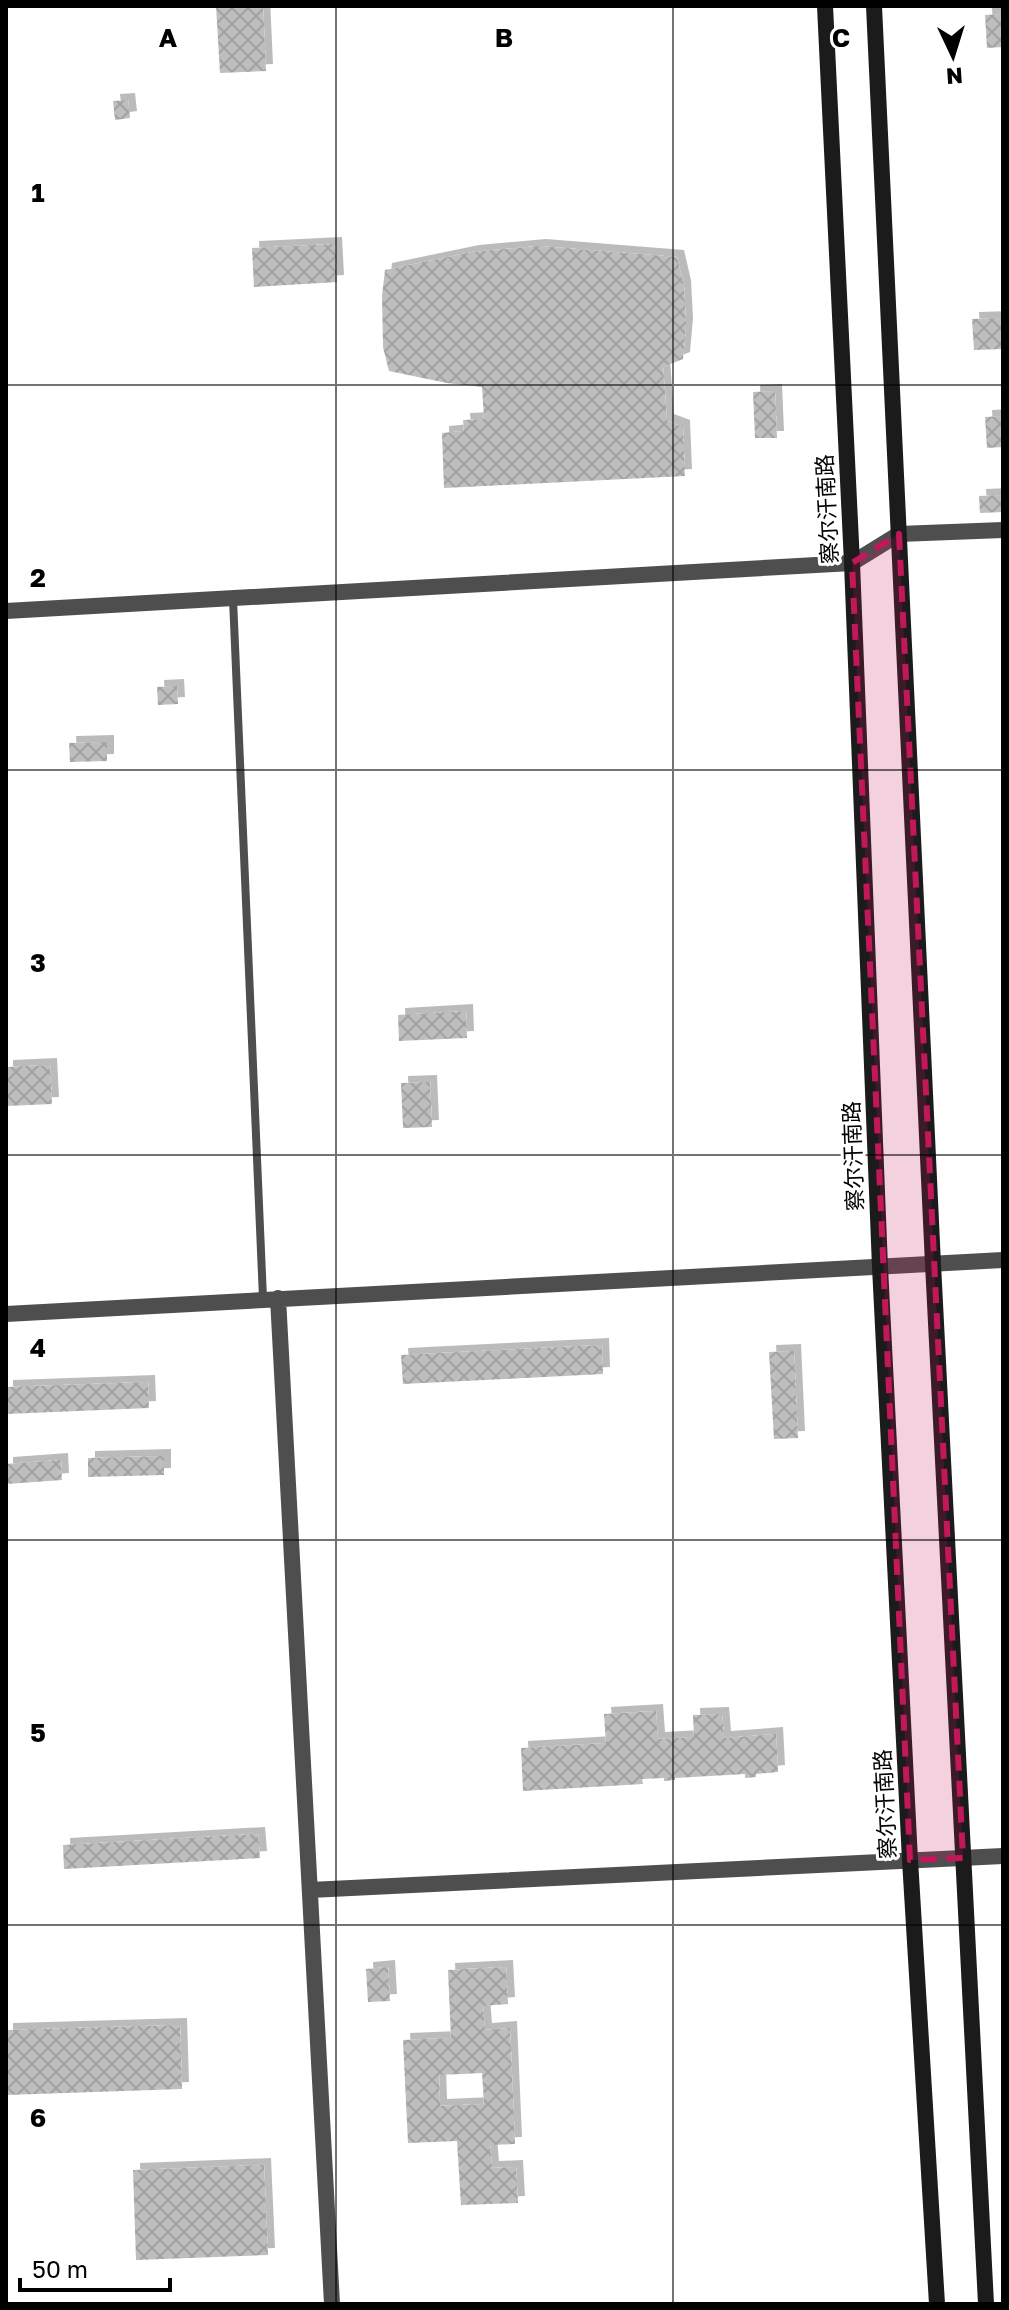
<svg xmlns="http://www.w3.org/2000/svg" width="1009" height="2310" font-family="'Golos Text','Noto Sans SC',sans-serif">
  <style>
    .building { fill: url(#building-cross-hatch); fill-rule: evenodd; filter: url(#shadow) }
    .lines { fill: none; stroke-linecap: round; stroke-linejoin: round }
    .service { stroke: #4e4e4e; stroke-width: 8 }
    .minor { stroke: #4e4e4e; stroke-width: 16 }
    .secondary { stroke: #1b1b1b; stroke-width: 16 }
    .marked { fill: #c2185b; fill-opacity: 0.2; stroke: #c2185b; stroke-width: 6; stroke-dasharray: 16 10; stroke-linejoin: round }
    .grid { fill: none; stroke: #000; stroke-width: 2; stroke-opacity: 0.55 }
    .labels { text-anchor: middle; stroke-width: 6; stroke-linejoin: round; paint-order: stroke }
    .street-label { font-size: 22px; fill: #000; stroke: #fff }
    .grid-label { font-size: 26px; text-anchor: middle; font-weight: bold; fill: #000; stroke: #fff; stroke-width: 6; stroke-linejoin: round; paint-order: stroke }
  </style>
  <defs>
    <pattern id="building-cross-hatch" width="8" height="8" patternUnits="userSpaceOnUse" patternTransform="scale(2)"><rect width="8" height="8" fill="#bebebe"/><path d="M0 0l8 8M0 8l8-8" fill="none" stroke="#a2a2a2"/></pattern>
    <filter id="shadow"><feDropShadow dx="7" dy="-7" stdDeviation="0" flood-color="#0004"/></filter>
  </defs>
  <rect width="100%" height="100%" fill="#fff"/>
  <path class="building" d="M216,6H263L266,71L220,73Z
    M1003,14V47L987,48L985,15Z
    M128,100L130,118L115,120L113,101Z
    M335,244L337,282L254,287L252,248Z
    M539,246L677,257L684,287L686,325L683,359L663,367L667,421L683,427L685,476L444,488L442,433L464,431L463,420L484,419L482,387L447,383L389,371L383,347L382,296L385,270L472,252Z
    M1003,318V349L974,350L972,319Z
    M775,391L777,438H755L753,392Z
    M1003,416V447L987,448L985,417Z
    M1002,495L1003,512L980,513L979,496Z
    M177,686L178,704L158,705L157,687Z
    M107,742V761L70,762L69,743Z
    M466,1011L467,1038L399,1041L398,1015Z
    M50,1065L52,1104L6,1106V1067Z
    M430,1082L432,1127L403,1128L401,1083Z
    M602,1345L603,1374L403,1384L401,1355Z
    M794,1351L798,1438L774,1439L769,1352Z
    M148,1382L149,1408L6,1414V1387Z
    M164,1456V1475L88,1477V1458Z
    M61,1460L62,1480L6,1484V1464Z
    M656,1711L658,1739L694,1737L693,1715L722,1714L724,1738L776,1734L778,1772L756,1774V1777L745,1778V1774L675,1778V1780L664,1781V1778L642,1779L643,1784L523,1791L521,1748L606,1743L604,1714Z
    M258,1834L260,1858L64,1869L63,1845Z
    M388,1967L390,2001L368,2002L366,1969Z
    M506,1967L508,2004L483,2006L485,2030L510,2028L515,2144L490,2145L492,2168L516,2167L518,2203L461,2205L457,2141L408,2143L403,2040L451,2038L448,1970ZM482,2073L484,2104L440,2106L439,2075Z
    M180,2025L182,2089L6,2095V2030Z
    M264,2165L268,2255L136,2260L133,2170Z"/>
  <g class="lines">
    <path class="service" d="M233,599L263,1298"/>
    <path class="minor" d="M6,611L852,563L899,534L1003,530
      M278,1298L332,2304
      M6,1314L1003,1260
      M310,1890L1003,1856"/>
    <path class="secondary" d="M825,6L852,563L880,1267L910,1860L937,2304
      M874,6L933,1264L986,2304"/>
  </g>
  <path class="marked" d="M899,534L963,1858L910,1860L852,563Z"/>
  <path class="grid" d="M336,6V2304M673,6V2304M6,385H1003M6,770H1003M6,1155H1003M6,1540H1003M6,1925H1003"/>
  <g class="labels">
    <g class="street-label">
      <text transform="translate(827 509) rotate(-93)" y="8">察尔汗南路</text>
      <text transform="translate(853 1156) rotate(-92)" y="8">察尔汗南路</text>
      <text transform="translate(885 1804) rotate(-93)" y="8">察尔汗南路</text>
    </g>
  </g>
  <g class="grid-label">
    <text x="168" y="47">A</text>
    <text x="504" y="47">B</text>
    <text x="841" y="47">C</text>
    <text x="38" y="202">1</text>
    <text x="38" y="587">2</text>
    <text x="38" y="972">3</text>
    <text x="38" y="1357">4</text>
    <text x="38" y="1742">5</text>
    <text x="38" y="2127">6</text>
  </g>
  <rect width="1009" height="2310" fill="none" stroke="#000000" stroke-width="16"/>
  <g transform="translate(953 56) rotate(176)" stroke="#ffffff" stroke-width="6" paint-order="stroke">
  <path d="M0-6L14 30L0 20L-14 30Z" fill="#000000"/>
  <text y="-12" font-size="22" font-weight="bold" text-anchor="middle" fill="#000000">N</text>
  </g>
  <path d="M20 2278v12h150v-12" fill="none" stroke="#000000" stroke-width="4"/>
  <text x="32" y="2278" font-size="24" fill="#000000" stroke="#ffffff" stroke-width="6" paint-order="stroke">50 m</text>
</svg>
